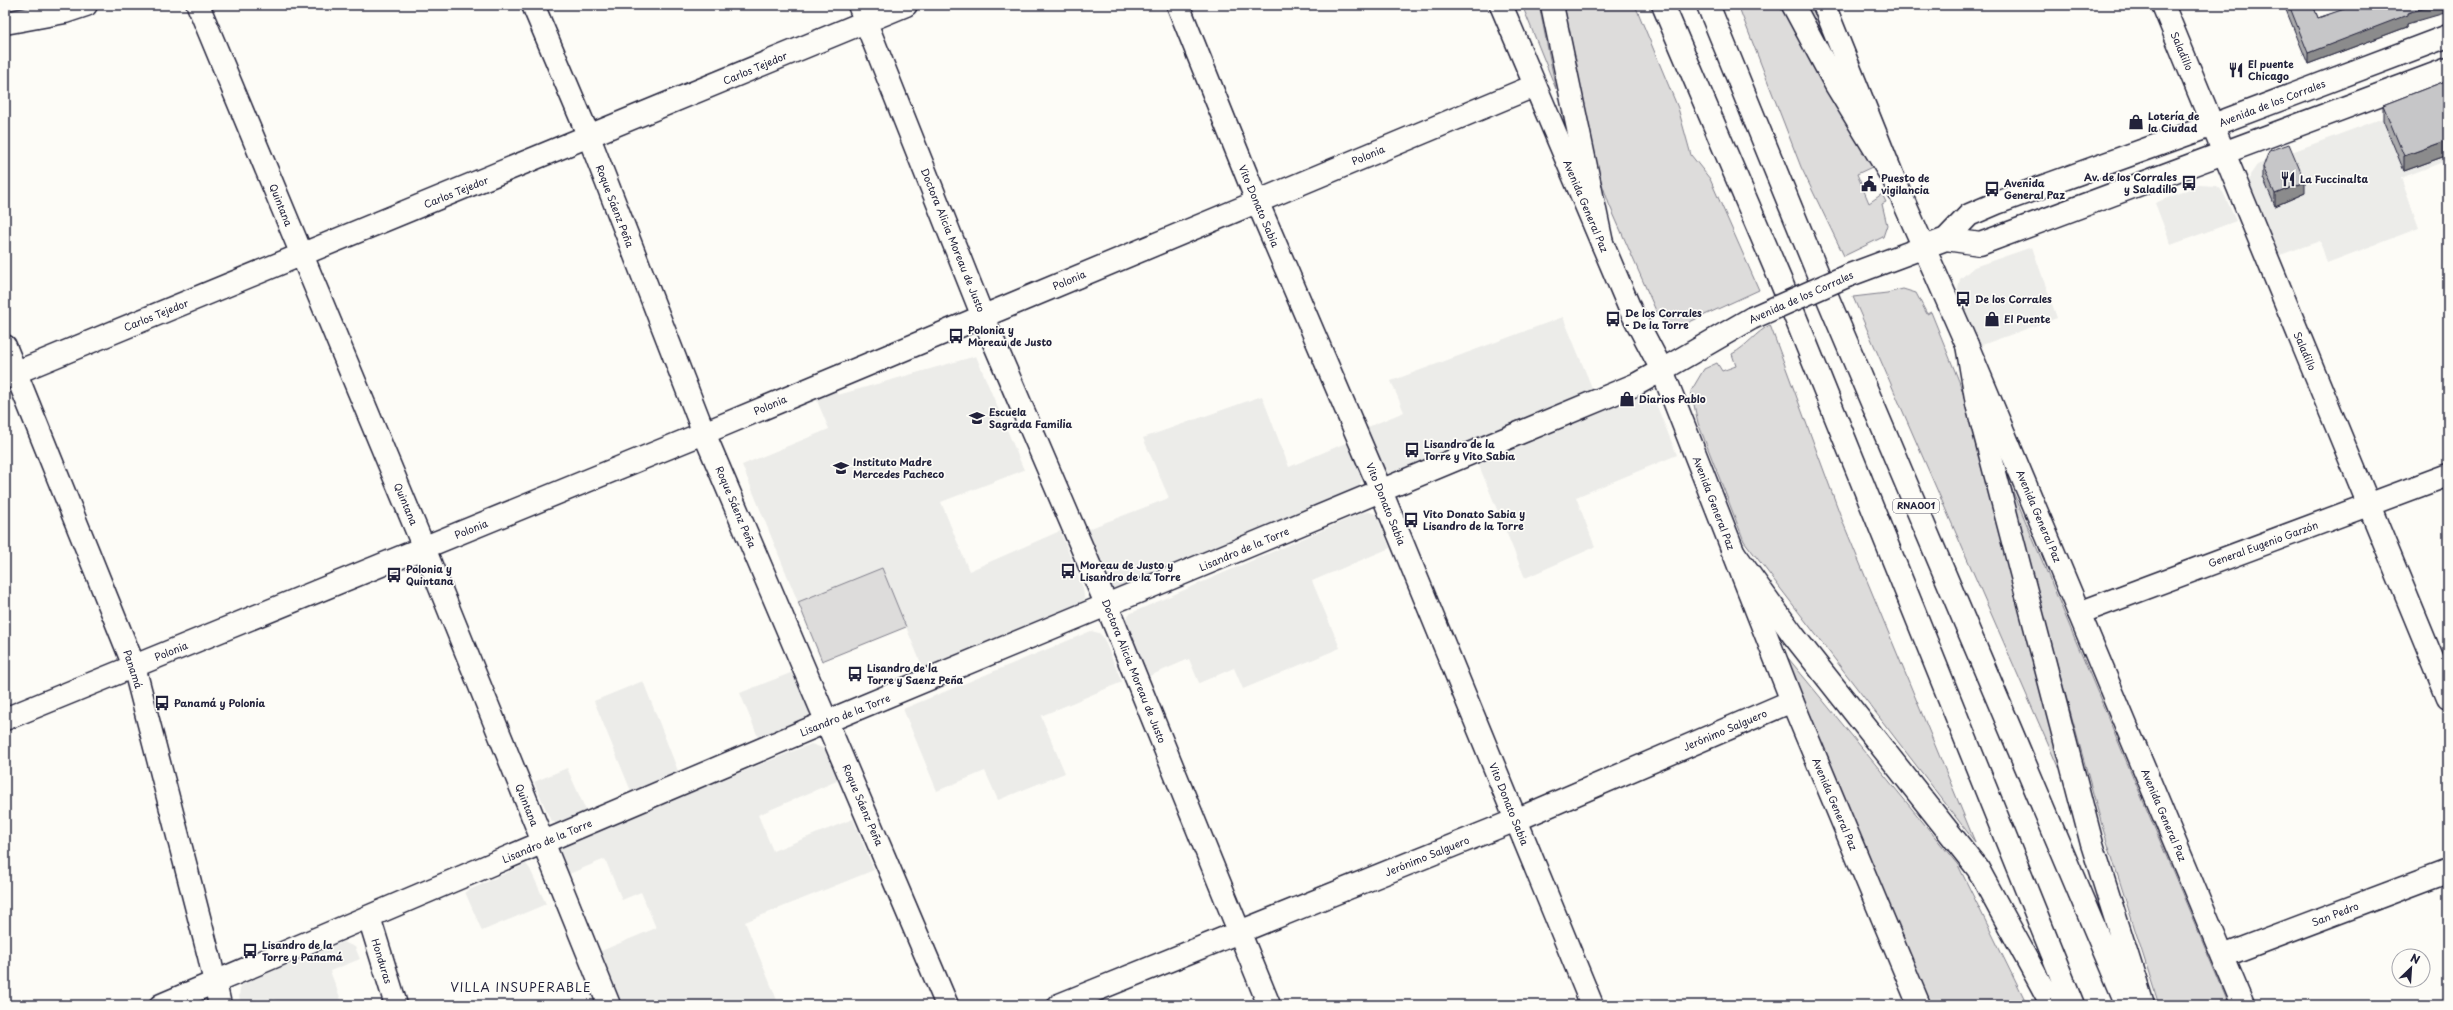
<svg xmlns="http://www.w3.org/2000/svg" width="2453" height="1010" font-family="'Playpen Sans',sans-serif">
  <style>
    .built { fill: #ecece9 }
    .green { fill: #dddcdb; stroke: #807f8b }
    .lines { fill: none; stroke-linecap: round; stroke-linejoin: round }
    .minor-casing { stroke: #22223b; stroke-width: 25 }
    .tertiary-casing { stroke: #22223b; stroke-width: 25 }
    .secondary-casing { stroke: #22223b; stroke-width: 25 }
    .motorway-casing { stroke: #22223b; stroke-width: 25 }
    .minor { stroke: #fdfcf7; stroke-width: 22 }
    .tertiary { stroke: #fdfcf7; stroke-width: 22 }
    .secondary { stroke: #fdfcf7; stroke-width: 22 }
    .motorway { stroke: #fdfcf7; stroke-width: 22 }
    .secondary-bridge-casing { stroke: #22223b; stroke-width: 25; stroke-linecap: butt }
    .secondary-bridge { stroke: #fdfcf7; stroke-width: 22 }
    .wall { fill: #aaaaac; stroke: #22223b }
    .shaded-wall { fill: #8b8b8c; stroke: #22223b }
    .building { fill: #c6c6c8; stroke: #22223b }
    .labels { text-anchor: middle; stroke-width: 3.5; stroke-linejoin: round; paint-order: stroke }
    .shield { fill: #fdfcf7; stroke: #646373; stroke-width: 1 }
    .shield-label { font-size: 9px; font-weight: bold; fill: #22223b }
    .street-label { font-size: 10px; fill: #22223b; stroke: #fdfcf7 }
    .poi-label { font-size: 10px; font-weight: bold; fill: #22223b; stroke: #fdfcf7; text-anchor: start }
    .quarter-label { font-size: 12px; letter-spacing: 1px; fill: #22223b; stroke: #fdfcf7 }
  </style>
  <rect width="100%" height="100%" fill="#fdfcf7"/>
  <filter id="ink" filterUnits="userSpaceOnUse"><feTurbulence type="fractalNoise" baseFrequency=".025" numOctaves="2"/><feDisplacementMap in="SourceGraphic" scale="8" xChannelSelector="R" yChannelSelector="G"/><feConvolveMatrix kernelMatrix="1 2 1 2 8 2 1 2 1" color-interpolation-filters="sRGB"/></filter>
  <g filter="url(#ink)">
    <path class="built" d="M2448,94V160L2401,178L2419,228L2327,263L2320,241L2277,256L2249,188L2250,175L2257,165Z
      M2199,185L2216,186L2223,192L2236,221L2171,245L2155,203Z
      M2032,247L2057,318L1979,346L1959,296L1958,288L1960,279L1974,267Z
      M1563,317L1593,390L1396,479H1390L1384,475L1363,429L1404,412L1391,381Z
      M976,356L1024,470L941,502L969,571L1060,531L1083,588L1085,604L925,673L906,627L822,661L742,465L829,429L815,396L835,388L838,395Z
      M1642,394L1654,399L1677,455L1576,497L1595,547L1525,578L1478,463Z
      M1262,396L1289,467L1348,442L1362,479L1356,494L1115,592L1110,588L1083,531L1169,498L1143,438Z
      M1369,512L1376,514L1390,548L1312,581L1340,648L1243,689L1234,668L1199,683L1189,659L1145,678L1124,622L1129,614L1362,513Z
      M1091,631L1099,633L1103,637L1122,682L1041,716L1065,773L998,800L985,771L937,791L903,709Z
      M793,672L810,708L808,719L760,742L740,693Z
      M643,681L680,776L633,796L594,701Z
      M811,744L826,749L839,780L758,815L773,851L853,819L874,870L745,922L779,1005H719L716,999L700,1005H615L594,954L656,928L641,892L622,900L605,859L564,876L555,850L559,846Z
      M567,768L588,815L558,825L550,819L534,782Z
      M526,864L530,869L546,904L482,931L465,892Z
      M343,942L355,947L360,959L330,971L343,1005H278L275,999L262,1005H241L239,996L241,984Z"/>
    <path class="green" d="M1522,5H1539L1556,89Z
      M1564,5H1635L1678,108L1691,155L1710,179L1759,290L1683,325L1671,327L1657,313L1609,204L1598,172Z
      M1738,5H1783L1867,155L1872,167L1857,174L1869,203L1882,194L1886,202L1882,204L1887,225L1883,237L1844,256L1801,167Z
      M1802,5H1812L1821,28L1817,30Z
      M1903,289L1916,293L1927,314L1931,312L1959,381L1973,423L2062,766L2058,767L1853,297L1887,293Z
      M1770,325L1844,525L1975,842L1744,541L1698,423L1691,391L1704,369L1717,363L1722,371L1736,366L1732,354C1747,346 1756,332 1770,325Z
      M2001,463L2229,1005H2159L2103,829Z
      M882,568L906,627L822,661L798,602Z
      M1784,653L1958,865L2027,1005H1929Z"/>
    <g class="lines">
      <defs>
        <path id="minor" d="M198,5L424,548L609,1005
          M533,5L589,137L704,433L947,1005
          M859,5L983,317L1107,606L1269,1005
          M1178,5L1257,201L1381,491L1592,1005
          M2163,5L2448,697
          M5,23L65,12L86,5
          M5,346L134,666L209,956L220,1005
          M5,377L906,5
          M2079,613L2448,475
          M369,917L396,1005
          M2223,956L2448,871
          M1059,1005L1516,820L1792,701"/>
        <path id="tertiary" d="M1501,5L1630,309L1662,370L1792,701L1919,1005
          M1824,5L1895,182L1967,345L2243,1005
          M5,719L704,433L1534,86
          M161,1005L828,721L1637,384L1662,370"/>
        <path id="secondary" d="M1946,239L1980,244L2448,69
          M1847,276L1946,239L1969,215L1997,203L2213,125L2448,36
          M1662,370L1752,318"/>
        <path id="motorway" d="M1552,5L1602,243
          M1663,5L1782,284L2073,1005
          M1708,5L1829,301L2127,1005
          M1793,5L1836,85L1895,182
          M1967,345L1977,404L2092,844L2143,1005
          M1732,550L1794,636L1978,869L2052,1005"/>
      </defs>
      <use href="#minor" class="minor-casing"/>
      <use href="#tertiary" class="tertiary-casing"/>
      <use href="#secondary" class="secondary-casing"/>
      <use href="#motorway" class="motorway-casing"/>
      <use href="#minor" class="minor"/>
      <use href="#tertiary" class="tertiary"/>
      <use href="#secondary" class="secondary"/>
      <use href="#motorway" class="motorway"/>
      <defs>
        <path id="secondary-bridge" d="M1752,318L1847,276"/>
      </defs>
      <use href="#secondary-bridge" class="secondary-bridge-casing"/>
      <use href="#secondary-bridge" class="secondary-bridge"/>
    </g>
    <path class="wall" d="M2284,5H2313L2318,18L2346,9L2345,5H2448L2407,24V27L2308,64Z
      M2448,80V155L2404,171L2383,120V105Z
      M2263,167L2305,193L2275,206L2263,178Z"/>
    <path class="shaded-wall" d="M2435,5H2448V12L2407,24V27L2308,64V53L2407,13Z
      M2448,140V155L2404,171V156Z
      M2305,182V193L2275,206V194Z"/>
    <path class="building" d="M2289,5H2313L2318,18L2350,7L2349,5H2435L2407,13V15L2308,53Z
      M2448,80V140L2404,156L2383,105Z
      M2289,144L2305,182L2275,194L2263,167L2269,151Z"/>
  </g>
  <defs>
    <symbol id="restaurant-bare" viewBox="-9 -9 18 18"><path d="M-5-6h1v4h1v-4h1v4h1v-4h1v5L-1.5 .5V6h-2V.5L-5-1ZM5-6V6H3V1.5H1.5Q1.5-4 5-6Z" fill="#22223b" stroke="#fdfcf7" stroke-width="2.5" paint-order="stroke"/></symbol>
    <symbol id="shop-bare" viewBox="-9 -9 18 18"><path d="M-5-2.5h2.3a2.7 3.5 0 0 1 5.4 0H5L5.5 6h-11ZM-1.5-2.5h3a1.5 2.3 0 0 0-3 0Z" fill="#22223b" stroke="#fdfcf7" stroke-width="2.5" paint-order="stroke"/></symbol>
    <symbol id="bus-bare" viewBox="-9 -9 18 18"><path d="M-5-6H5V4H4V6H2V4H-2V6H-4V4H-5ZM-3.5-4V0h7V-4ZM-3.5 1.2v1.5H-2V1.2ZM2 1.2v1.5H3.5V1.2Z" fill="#22223b" stroke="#fdfcf7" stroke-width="2.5" paint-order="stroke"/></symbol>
    <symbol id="civic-bare" viewBox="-9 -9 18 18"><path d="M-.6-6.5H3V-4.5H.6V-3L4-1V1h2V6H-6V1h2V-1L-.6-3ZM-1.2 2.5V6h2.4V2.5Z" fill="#22223b" stroke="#fdfcf7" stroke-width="2.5" paint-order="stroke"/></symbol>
    <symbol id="school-bare" viewBox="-9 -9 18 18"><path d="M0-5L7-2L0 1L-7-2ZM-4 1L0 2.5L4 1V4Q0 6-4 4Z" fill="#22223b" stroke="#fdfcf7" stroke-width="2.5" paint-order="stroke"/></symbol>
  </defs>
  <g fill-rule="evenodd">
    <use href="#restaurant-bare" x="2225" y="59" width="22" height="22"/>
    <use href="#shop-bare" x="2125" y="111" width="22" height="22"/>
    <use href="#restaurant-bare" x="2277" y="168" width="22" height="22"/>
    <use href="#bus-bare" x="2178" y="172" width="22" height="22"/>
    <use href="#civic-bare" x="1858" y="173" width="22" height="22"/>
    <use href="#bus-bare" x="1981" y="178" width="22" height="22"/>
    <use href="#bus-bare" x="1952" y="288" width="22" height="22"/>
    <use href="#bus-bare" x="1602" y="308" width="22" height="22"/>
    <use href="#shop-bare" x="1981" y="308" width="22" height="22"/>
    <use href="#bus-bare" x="945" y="325" width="22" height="22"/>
    <use href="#shop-bare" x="1616" y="388" width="22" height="22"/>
    <use href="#school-bare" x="966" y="407" width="22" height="22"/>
    <use href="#bus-bare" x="1401" y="439" width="22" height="22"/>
    <use href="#school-bare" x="830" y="457" width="22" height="22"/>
    <use href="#bus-bare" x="1400" y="509" width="22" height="22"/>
    <use href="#bus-bare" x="1057" y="560" width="22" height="22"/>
    <use href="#bus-bare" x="383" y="564" width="22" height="22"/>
    <use href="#bus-bare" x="844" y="663" width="22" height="22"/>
    <use href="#bus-bare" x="151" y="692" width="22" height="22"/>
    <use href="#bus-bare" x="239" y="940" width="22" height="22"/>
  </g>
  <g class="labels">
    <rect class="shield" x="1893" y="499" width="46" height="14" rx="3"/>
    <g class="shield-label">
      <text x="1916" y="509">RNA001</text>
    </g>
    <g class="street-label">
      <text transform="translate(2182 51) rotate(67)" y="4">Saladillo</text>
      <text transform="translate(755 68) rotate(-23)" y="4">Carlos Tejedor</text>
      <text transform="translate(2272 103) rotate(-21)" y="4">Avenida de los Corrales</text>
      <text transform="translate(1368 155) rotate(-23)" y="4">Polonia</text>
      <text transform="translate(456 192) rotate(-22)" y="4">Carlos Tejedor</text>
      <text transform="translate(281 205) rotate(68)" y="4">Quintana</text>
      <text transform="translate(615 206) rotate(69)" y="4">Roque Sáenz Peña</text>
      <text transform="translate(1259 206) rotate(67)" y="4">Vito Donato Sabia</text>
      <text transform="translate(1586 206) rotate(67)" y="4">Avenida General Paz</text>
      <text transform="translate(953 240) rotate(68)" y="4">Doctora Alicia Moreau de Justo</text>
      <text transform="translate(1069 280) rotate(-23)" y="4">Polonia</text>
      <text transform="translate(1801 297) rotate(-24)" y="4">Avenida de los Corrales</text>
      <text transform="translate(156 315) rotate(-22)" y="4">Carlos Tejedor</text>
      <text transform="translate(2305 351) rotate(67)" y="4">Saladillo</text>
      <text transform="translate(770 405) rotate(-23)" y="4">Polonia</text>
      <text transform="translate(1714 503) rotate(69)" y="4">Avenida General Paz</text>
      <text transform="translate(406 504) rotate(67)" y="4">Quintana</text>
      <text transform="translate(1386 504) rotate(68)" y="4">Vito Donato Sabia</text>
      <text transform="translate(736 507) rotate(67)" y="4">Roque Sáenz Peña</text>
      <text transform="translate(2039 516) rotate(67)" y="4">Avenida General Paz</text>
      <text transform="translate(471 529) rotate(-22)" y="4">Polonia</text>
      <text transform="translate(2263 544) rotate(-20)" y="4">General Eugenio Garzón</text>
      <text transform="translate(1244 549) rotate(-23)" y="4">Lisandro de la Torre</text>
      <text transform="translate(171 651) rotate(-22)" y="4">Polonia</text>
      <text transform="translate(133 669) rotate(72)" y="4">Panamá</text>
      <text transform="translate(1134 671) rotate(68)" y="4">Doctora Alicia Moreau de Justo</text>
      <text transform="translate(845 715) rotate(-22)" y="4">Lisandro de la Torre</text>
      <text transform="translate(1725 730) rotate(-23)" y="4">Jerónimo Salguero</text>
      <text transform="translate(1509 804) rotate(68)" y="4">Vito Donato Sabia</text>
      <text transform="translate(1835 804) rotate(67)" y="4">Avenida General Paz</text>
      <text transform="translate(527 805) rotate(68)" y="4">Quintana</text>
      <text transform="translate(863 805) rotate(67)" y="4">Roque Sáenz Peña</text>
      <text transform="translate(2164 815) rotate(67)" y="4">Avenida General Paz</text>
      <text transform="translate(547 841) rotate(-23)" y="4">Lisandro de la Torre</text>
      <text transform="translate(1427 856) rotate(-22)" y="4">Jerónimo Salguero</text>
      <text transform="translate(2335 914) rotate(-21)" y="4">San Pedro</text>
      <text transform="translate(382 961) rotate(73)" y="4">Honduras</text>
    </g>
    <g class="poi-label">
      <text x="2248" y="68">El puente<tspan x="2248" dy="12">Chicago</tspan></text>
      <text x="2148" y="120">Lotería de<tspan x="2148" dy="12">la Ciudad</tspan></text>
      <text x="2177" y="181" text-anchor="end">Av. de los Corrales<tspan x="2177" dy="12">y Saladillo</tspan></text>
      <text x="1881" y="182">Puesto de<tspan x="1881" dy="12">vigilancia</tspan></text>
      <text x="2300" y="183">La Fuccinalta</text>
      <text x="2004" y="187">Avenida<tspan x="2004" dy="12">General Paz</tspan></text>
      <text x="1975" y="303">De los Corrales</text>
      <text x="1625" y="317">De los Corrales<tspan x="1625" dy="12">- De la Torre</tspan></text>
      <text x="2004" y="323">El Puente</text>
      <text x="968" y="334">Polonia y<tspan x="968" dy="12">Moreau de Justo</tspan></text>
      <text x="1639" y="403">Diarios Pablo</text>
      <text x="989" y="416">Escuela<tspan x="989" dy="12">Sagrada Familia</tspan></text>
      <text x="1424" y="448">Lisandro de la<tspan x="1424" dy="12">Torre y Vito Sabia</tspan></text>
      <text x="853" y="466">Instituto Madre<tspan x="853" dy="12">Mercedes Pacheco</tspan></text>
      <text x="1423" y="518">Vito Donato Sabia y<tspan x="1423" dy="12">Lisandro de la Torre</tspan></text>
      <text x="1080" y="569">Moreau de Justo y<tspan x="1080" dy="12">Lisandro de la Torre</tspan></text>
      <text x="406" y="573">Polonia y<tspan x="406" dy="12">Quintana</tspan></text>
      <text x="867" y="672">Lisandro de la<tspan x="867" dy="12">Torre y Saenz Peña</tspan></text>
      <text x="174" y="707">Panamá y Polonia</text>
      <text x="262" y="949">Lisandro de la<tspan x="262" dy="12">Torre y Panamá</tspan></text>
    </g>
    <g class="quarter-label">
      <text x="521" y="992">VILLA INSUPERABLE</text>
    </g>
  </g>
  <rect width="2453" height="1010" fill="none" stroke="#fdfcf7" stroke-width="20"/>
  <rect x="10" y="10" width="2433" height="990" fill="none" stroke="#22223b" stroke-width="1.5" filter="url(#ink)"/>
  <g transform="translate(2411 968) rotate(25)"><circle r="19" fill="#fdfcf7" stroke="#a5a5ac"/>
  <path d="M0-3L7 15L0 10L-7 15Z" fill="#22223b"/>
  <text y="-6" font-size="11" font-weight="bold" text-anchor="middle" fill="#22223b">N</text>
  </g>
</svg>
